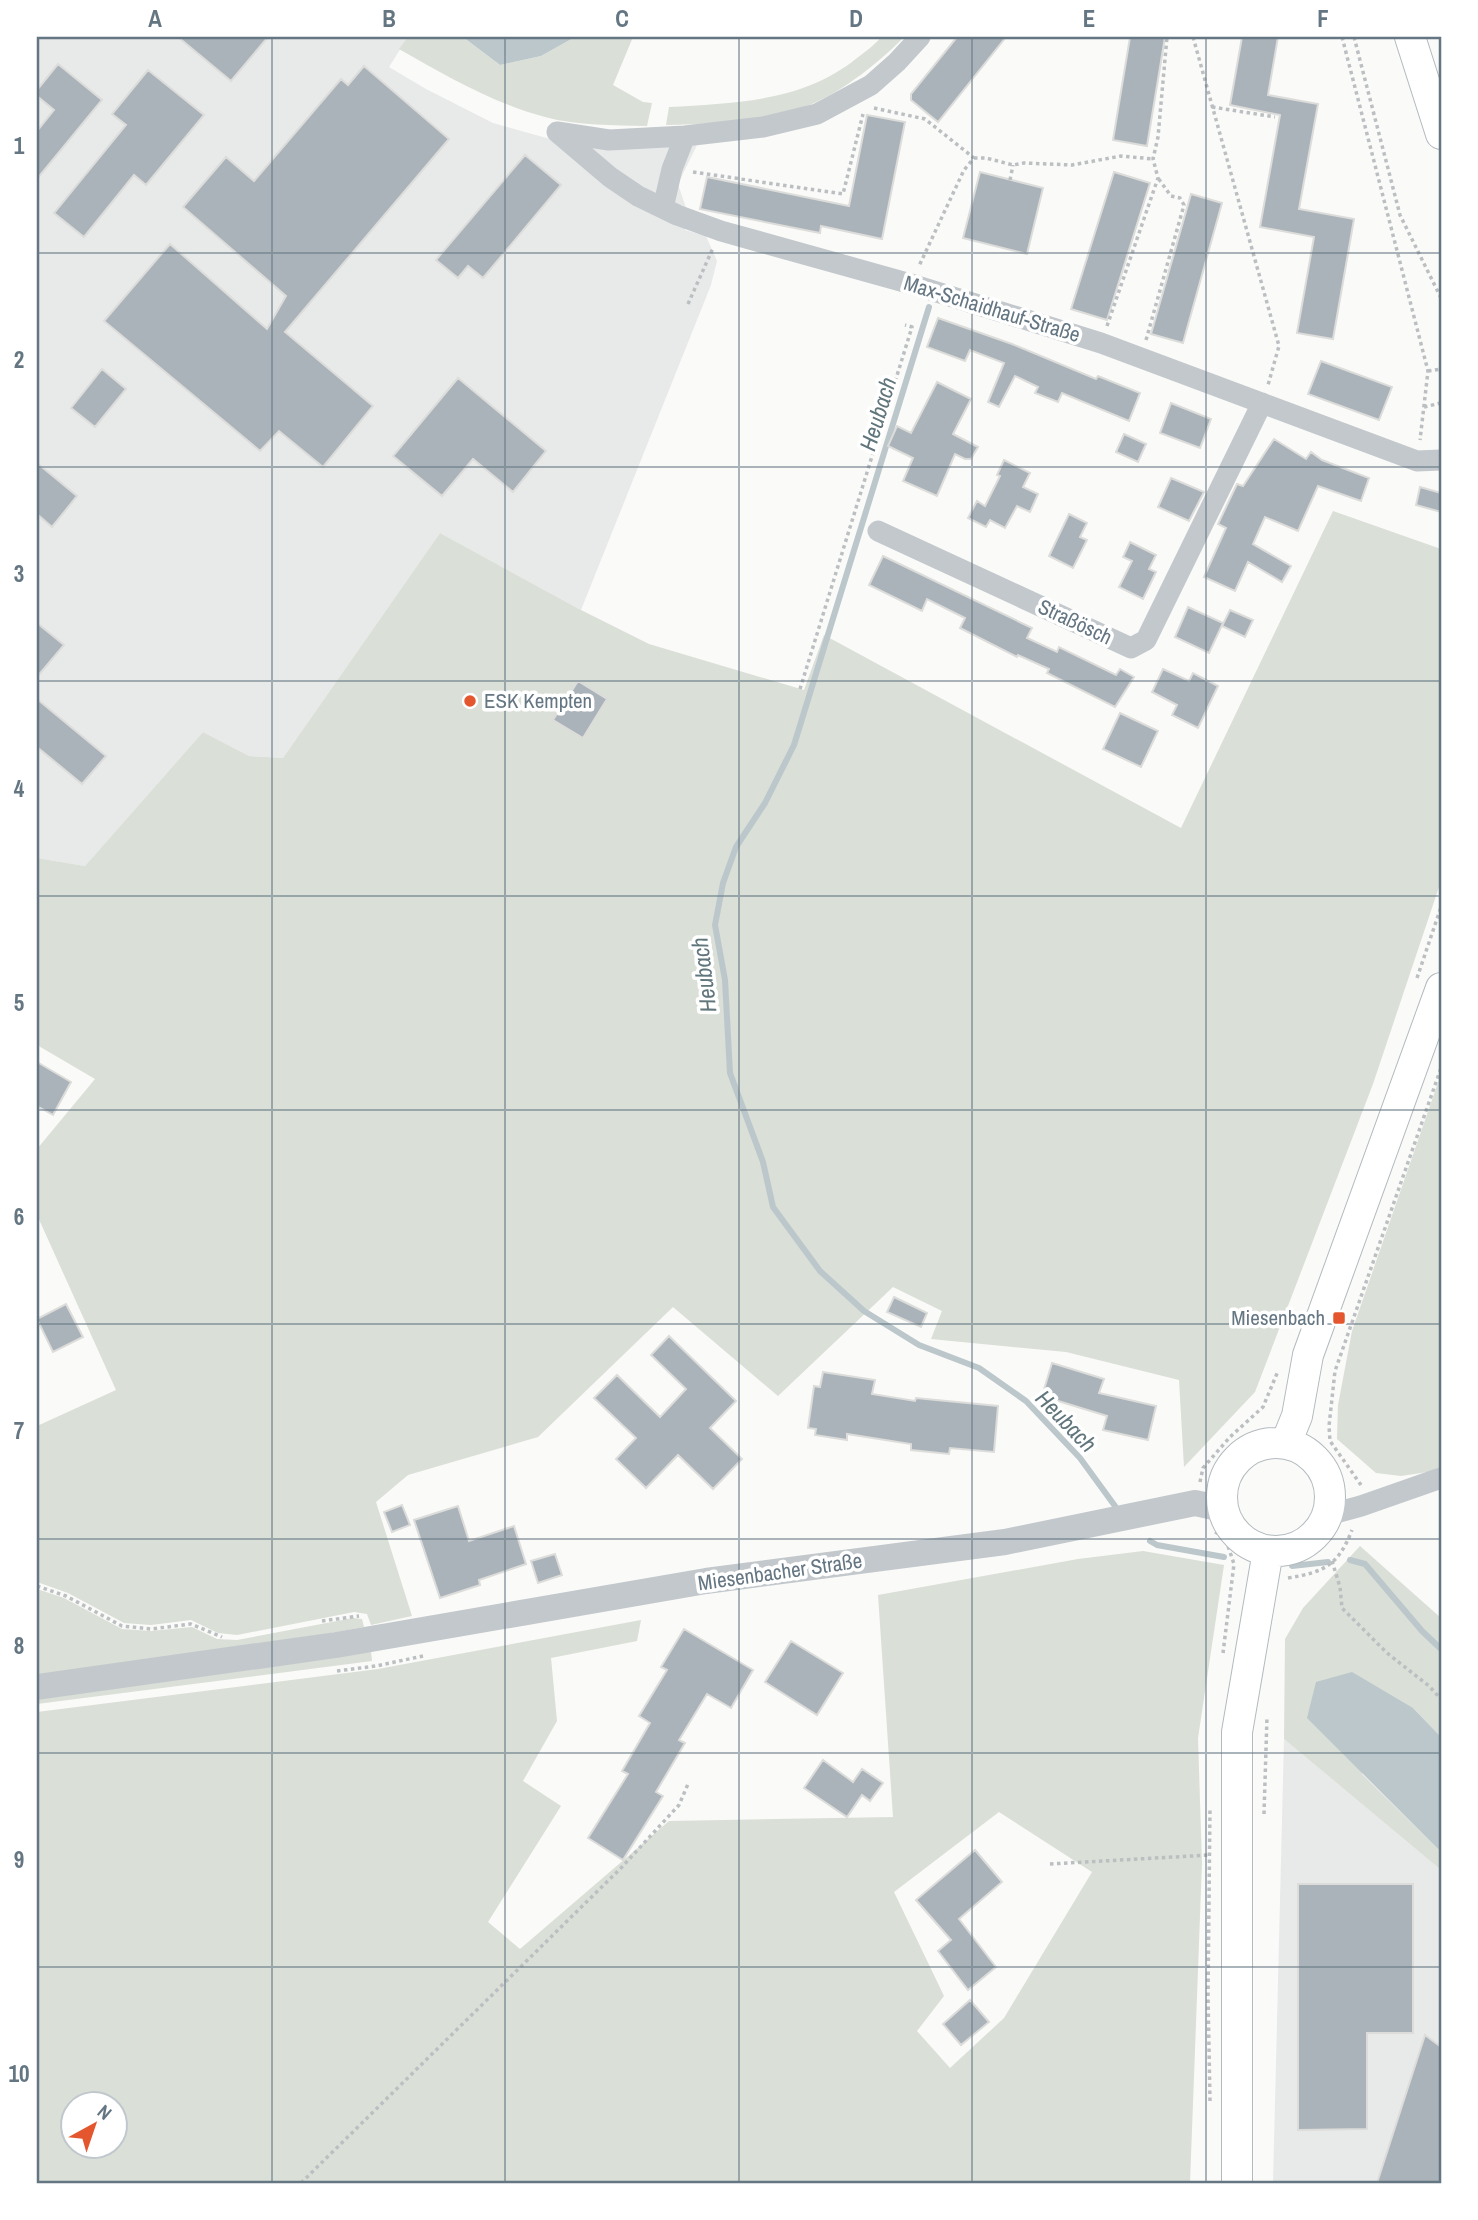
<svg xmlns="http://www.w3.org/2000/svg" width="1478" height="2220" font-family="'Archivo Narrow',sans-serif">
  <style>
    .built { fill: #e8e9e9 }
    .green { fill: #dadfd7; fill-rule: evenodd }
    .water { fill: #bbc7cb }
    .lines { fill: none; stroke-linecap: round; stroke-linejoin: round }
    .stream { stroke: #bbc7cb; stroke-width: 6 }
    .building { fill: #aab3b9; stroke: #dcdcda; stroke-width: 2 }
    .secondary-casing { stroke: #b3babf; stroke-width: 32 }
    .path { stroke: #bbbfc2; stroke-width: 3.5; stroke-dasharray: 3.5 3.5; stroke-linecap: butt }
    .minor { stroke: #c3c8cc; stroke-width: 21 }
    .tertiary { stroke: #c3c8cc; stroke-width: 26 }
    .secondary { stroke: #fff; stroke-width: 30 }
    .grid { fill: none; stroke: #657683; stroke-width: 2; stroke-opacity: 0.55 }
    .poi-dot { fill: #e4572e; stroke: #fff; stroke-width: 2.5 }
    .labels { text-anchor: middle; stroke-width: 7; stroke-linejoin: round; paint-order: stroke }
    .street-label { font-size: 21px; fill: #657683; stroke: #fff }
    .poi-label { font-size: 21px; fill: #657683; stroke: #fff; text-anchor: start }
    .water-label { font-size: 23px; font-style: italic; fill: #60757c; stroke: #fff }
    .neatline { fill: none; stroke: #657683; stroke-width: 2.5 }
    .grid-label { font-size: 23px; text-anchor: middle; font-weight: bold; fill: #657683 }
  </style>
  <rect width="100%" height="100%" fill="#fafaf8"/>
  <path class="built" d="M37,37H408L389,67L426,89L493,123L568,144L698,143L678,184L687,211L685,230L706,236L717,261L711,285L581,610L440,533L283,758L249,756L203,732L85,866L37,858Z
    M1284,1739L1441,1870V2183H1273Z"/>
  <path class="green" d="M408,37H463L500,65L541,56L575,37H633L613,85L643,102L652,103L647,126C614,125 578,126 545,117C493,103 446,76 399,49Z
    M881,37H904C881,61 843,91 812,104C767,121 714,124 666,125L669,107C735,103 803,102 857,58C865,52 875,45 881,37Z
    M1333,511L1441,549V881L1373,1084L1255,1392L1184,1467L1179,1380L1066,1352L931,1339L942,1311L893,1287L778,1396L673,1307L538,1437L408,1475L376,1502L412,1616L371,1625L367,1614L354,1612L237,1635L218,1633L191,1620L151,1625L124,1623L68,1593L37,1582V1426L116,1390L37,1215V1149L95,1079L37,1045V858L85,866L203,732L249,756L283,758L440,533L581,610L649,644L804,690L824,635L1181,828Z
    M1441,1074V1470L1401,1476L1376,1473L1337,1439L1338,1405L1352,1331Z
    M1360,1546L1441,1618V1737L1413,1708L1362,1774L1441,1852V1870L1284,1739L1285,1639L1303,1608Z
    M1143,1551L1224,1565L1198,1738L1202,1863L1190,2183H37V1712L378,1669L641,1620L637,1641L551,1658L557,1721L523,1781L561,1806L488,1922L520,1949L669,1821L893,1817L878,1595L1078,1559ZM999,1812L1092,1872L1004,2018L950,2068L917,2031L944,1996L894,1892ZM74,2104H116V2146H74Z
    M37,1589L64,1598L122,1629L151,1631L192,1627L217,1639L237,1640L353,1618L362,1619L364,1627L221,1653L37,1678Z
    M371,1651L372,1661L37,1704V1695Z"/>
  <path class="water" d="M463,37H575L541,56L500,65Z
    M1352,1672L1413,1708L1441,1737V1852L1307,1718L1316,1682Z"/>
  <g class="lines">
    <path class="stream" d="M929,307L794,745L765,803L736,847L723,883L715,925L725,980L730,1073L763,1162L773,1207L820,1271L864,1311L919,1345L979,1368L1026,1401L1080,1458L1115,1506
      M1150,1541L1157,1545L1224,1557
      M1350,1560L1365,1564L1422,1631L1441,1649
      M1292,1566L1328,1562"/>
  </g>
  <path class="building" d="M178,37H268L231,81Z
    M957,37H1006L938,122L911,100V94Z
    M1130,37H1165L1147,146L1113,140Z
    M1242,37H1278L1268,95L1318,104L1299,209L1354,219L1333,339L1297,333L1314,237L1260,227L1280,115L1230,105Z
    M58,64L102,100L37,179V131L54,110L37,96V90Z
    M364,66L449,139L285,332L373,406L323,467L279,431L260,451L104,321L170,244L267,329L286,296L183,207L226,157L254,181L341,79L348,85Z
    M148,70L204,115L146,185L134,175L84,237L54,213L126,125L112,114Z
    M867,115L905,122L882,239L821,226L820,233L700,209L707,177L849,206Z
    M525,155L561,185L483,278L468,266L458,278L436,260Z
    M980,172L1043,188L1027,254L963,238Z
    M1114,172L1150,183L1107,320L1071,309Z
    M1191,194L1222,203L1183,343L1151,334Z
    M938,318L1012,344L1096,379L1098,376L1140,393L1129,421L1062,393L1058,402L1035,393L1038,387L1015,376L999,407L988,402L1004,363L970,350L965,361L927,347Z
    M1321,361L1392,387L1379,420L1308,394Z
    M102,369L126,389L95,427L71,408Z
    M458,378L546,451L513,492L473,459L442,496L393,456Z
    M937,382L971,399L953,434L978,447L971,459H965L955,454L937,496L903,481L913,458L888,446L897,426L911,433Z
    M1171,403L1211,419L1200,448L1160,433Z
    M1124,434L1146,444L1138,462L1116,452Z
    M1274,439L1306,459L1311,452L1322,460L1369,478L1361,501L1318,486L1298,531L1265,517L1253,544L1291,566L1282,582L1248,562L1235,591L1204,577L1226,528L1218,524L1237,484L1243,486Z
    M1004,460L1030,473L1023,487L1038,494L1030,512L1017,506L1005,528L990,520L986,527L968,518L977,501L985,506L1000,476L997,475Z
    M37,463L77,496L52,527L37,514Z
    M1171,478L1204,492L1189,521L1158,507Z
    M1420,487L1441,493V512L1416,505Z
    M1069,514L1087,523L1080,537L1087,540L1073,568L1049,556Z
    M1130,542L1156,555L1149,569L1156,572L1143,599L1119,587L1132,561L1123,557Z
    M883,556L1032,628L1027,638L1057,652L1059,647L1116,675L1120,669L1134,677L1115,707L1047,673L1049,669L1018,655L1017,657L960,628L965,618L927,599L922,611L869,585Z
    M1188,607L1223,623L1209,653L1175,637Z
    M1230,610L1253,620L1245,637L1222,626Z
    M37,623L64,645L37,677Z
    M1163,669L1189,681L1193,673L1218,686L1198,728L1172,715L1177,705L1152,692Z
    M578,681L607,699L583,738L553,720Z
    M37,699L106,756L82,784L37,747Z
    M1120,713L1158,731L1141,767L1103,749Z
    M37,1062L71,1082L53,1115L37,1106Z
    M894,1297L927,1313L921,1327L887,1312Z
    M66,1304L83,1337L53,1352L37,1319Z
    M669,1336L736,1401L710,1428L742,1459L713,1489L678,1455L646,1488L616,1459L636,1438L594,1398L617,1375L660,1417L686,1389L651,1355Z
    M1052,1363L1104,1379L1099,1393L1156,1406L1148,1440L1103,1430L1107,1416L1042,1396Z
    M823,1372L875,1380L872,1394L915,1401L916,1398L998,1406L994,1452L950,1448L949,1454L911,1450V1444L847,1434V1440L815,1435L816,1429L808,1428L814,1386L820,1387Z
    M402,1505L410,1525L392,1532L384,1512Z
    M458,1506L469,1541L514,1526L526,1564L479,1580L480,1585L440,1598L414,1520Z
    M555,1554L562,1575L538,1583L531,1561Z
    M684,1629L753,1670L731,1708L707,1694L679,1740L685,1743L656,1792L663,1796L623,1860L588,1838L628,1774L622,1771L650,1723L639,1716L667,1670L661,1667Z
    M791,1641L843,1673L817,1715L765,1682Z
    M823,1760L853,1782L862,1769L883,1783L870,1801L862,1795L847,1817L804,1788Z
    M975,1850L1002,1882L959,1919L996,1967L968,1990L938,1951L951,1940L916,1900Z
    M1298,1884H1413V2033H1367V2129L1298,2130Z
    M970,2000L989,2022L961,2045L943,2024Z
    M1425,2035L1441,2047V2183H1377Z"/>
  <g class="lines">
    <defs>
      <path id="secondary" d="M1410,37L1441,134
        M1222 1497a54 54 0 1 1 108 0a54 54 0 1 1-108 0Z
        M1286,1443L1297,1416L1308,1355L1441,988
        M1237,2183V1732L1268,1551"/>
    </defs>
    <use href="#secondary" class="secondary-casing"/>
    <path class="path" d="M1193,37L1279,346L1268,385
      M1342,37L1428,371L1420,440
      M1354,37L1400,215L1441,298
      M1212,107L1275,117
      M874,108L925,119L974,158L964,170L919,266
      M974,158H986L1013,165L1024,163L1072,165L1121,156L1153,159
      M693,172L843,194L863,114
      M1010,180L1013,165
      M688,304L713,248
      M1107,326L1158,178L1153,159L1158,137L1167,37
      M1146,340L1184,205L1180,198L1171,196L1158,178
      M1428,371L1441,369
      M1424,407L1441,403
      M800,689L912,327L905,325
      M1417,978L1441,907
      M1200,1482L1203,1468L1230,1437L1263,1407L1278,1371
      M1361,1485L1330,1441L1329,1426L1335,1371L1441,1068
      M1215,1532L1225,1537L1234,1564L1223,1653
      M1332,1561L1340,1587L1342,1608L1387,1653L1429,1686L1441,1699
      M1288,1578C1324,1572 1338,1566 1352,1530
      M37,1586L66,1596L122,1626L151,1629L191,1624L222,1637
      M322,1621L359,1616
      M337,1671L376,1666L423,1656
      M1264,1814L1267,1717
      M1050,1864L1209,1855
      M1210,2101L1208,1996L1210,1807
      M301,2183L621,1868L679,1805L688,1784"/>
    <path class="minor" d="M557,132L610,177L638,196L677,215L721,231L911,284L1101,343L1417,461L1441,460
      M557,132L609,140L685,136L763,127L817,114L871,85L897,62L920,37
      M663,208L672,169L685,136
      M878,531L1131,648L1146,640L1262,403
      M1328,1515L1361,1506L1441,1478"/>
    <path class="tertiary" d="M37,1687L336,1645L706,1581L1005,1542L1195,1503L1223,1509"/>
    <use href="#secondary" class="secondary"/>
  </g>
  <path class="grid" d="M272,37V2183M505,37V2183M739,37V2183M972,37V2183M1206,37V2183M37,253H1441M37,467H1441M37,681H1441M37,896H1441M37,1110H1441M37,1324H1441M37,1539H1441M37,1753H1441M37,1967H1441"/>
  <g class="poi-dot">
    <circle cx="470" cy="701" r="7"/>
    <rect x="1332" y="1311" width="14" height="14" rx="3.5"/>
  </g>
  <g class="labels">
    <g class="street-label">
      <text transform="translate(992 309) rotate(17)" y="7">Max-Schaidhauf-Straße</text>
      <text transform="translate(1075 622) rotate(25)" y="7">Straßösch</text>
      <text transform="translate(780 1572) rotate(-8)" y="7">Miesenbacher Straße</text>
    </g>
    <g class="poi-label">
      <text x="484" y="708">ESK Kempten</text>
      <text x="1325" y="1325" text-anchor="end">Miesenbach</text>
    </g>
    <g class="water-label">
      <text transform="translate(878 414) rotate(-73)" y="8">Heubach</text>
      <text transform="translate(704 975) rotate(-97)" y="8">Heubach</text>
      <text transform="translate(1066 1421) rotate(46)" y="8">Heubach</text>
    </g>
  </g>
  <rect width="1478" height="2220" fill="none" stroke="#ffffff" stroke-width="77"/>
  <g transform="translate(94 2125) rotate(40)"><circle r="33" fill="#ffffff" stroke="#c1c8cd" stroke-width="2"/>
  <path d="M0-5L12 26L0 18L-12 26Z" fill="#e4572e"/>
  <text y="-10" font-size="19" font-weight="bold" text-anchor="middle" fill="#657683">N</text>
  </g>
  <rect x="38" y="38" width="1402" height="2144" class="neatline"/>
  <g class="grid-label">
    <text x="155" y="27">A</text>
    <text x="389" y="27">B</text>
    <text x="622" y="27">C</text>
    <text x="856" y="27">D</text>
    <text x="1089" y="27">E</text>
    <text x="1323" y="27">F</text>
    <text x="19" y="154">1</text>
    <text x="19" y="368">2</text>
    <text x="19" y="582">3</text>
    <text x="19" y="797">4</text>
    <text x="19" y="1011">5</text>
    <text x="19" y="1225">6</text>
    <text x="19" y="1439">7</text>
    <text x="19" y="1654">8</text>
    <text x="19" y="1868">9</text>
    <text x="19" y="2082">10</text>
  </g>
</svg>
